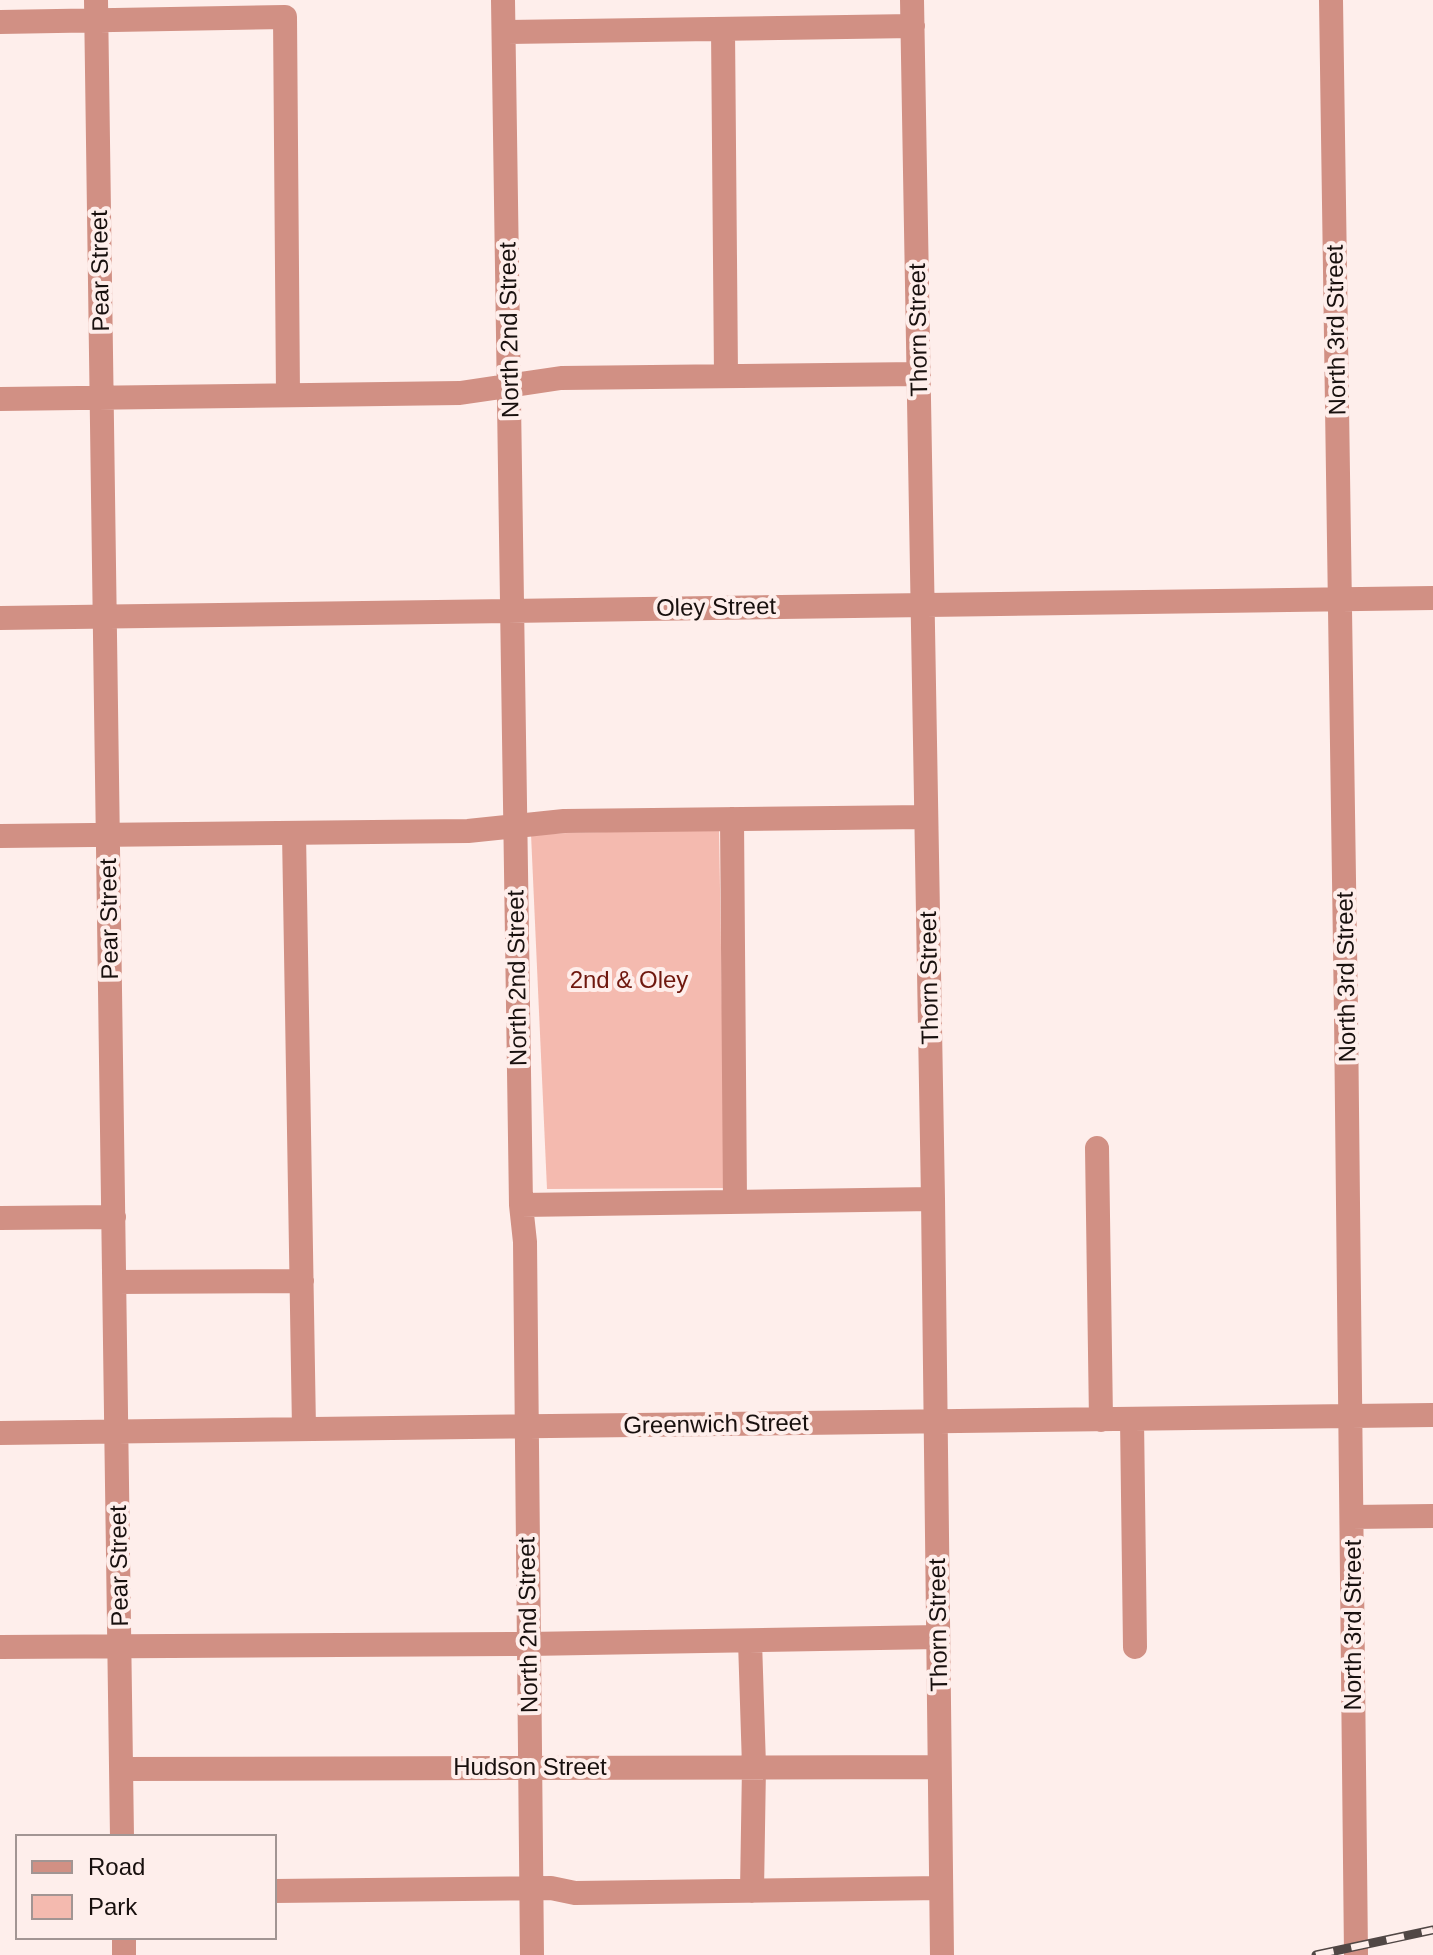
<svg xmlns="http://www.w3.org/2000/svg" width="1433" height="1955" font-family="Arial,sans-serif">
  <style>
    .green { fill: #f4baaf }
    .lines { fill: none; stroke-linecap: round; stroke-linejoin: round }
    .minor { stroke: #d19084; stroke-width: 24 }
    .rail-casing { stroke: #514745; stroke-width: 9 }
    .rail { stroke: #feeeeb; stroke-width: 6; stroke-dasharray: 18; stroke-linecap: butt }
    .labels { text-anchor: middle; stroke-width: 8; stroke-linejoin: round; paint-order: stroke }
    .street-label { font-size: 24px; fill: #18100e; stroke: #feeeeb }
    .park-label { font-size: 24px; fill: #6f180e; stroke: #feeeeb }
  </style>
  <rect width="100%" height="100%" fill="#feeeeb"/>
  <path class="green" d="M719,829L725,1188L547,1189L531,834Z"/>
  <g class="lines">
    <path class="minor" d="M96,0L122,1837
      M503,0L521,1205L525,1242L532,1955
      M912,0L933,1199L942,1955
      M1331,0L1346,1015L1356,1955
      M0,22L285,17L288,395
      M723,29L726,376
      M504,32L913,26
      M0,399L460,393L561,378L919,374
      M0,618L1433,598
      M732,819L735,1202
      M294,833L304,1429
      M0,836L468,831L564,821L926,817
      M1097,1148L1101,1420
      M521,1205L933,1199
      M0,1218L114,1217
      M115,1282L302,1281
      M1132,1419L1135,1647
      M0,1433L1433,1415
      M1352,1517L1433,1516
      M750,1641L754,1766L752,1891
      M0,1647L528,1644L938,1637
      M122,1769L938,1767
      M274,1891L551,1888L575,1893L941,1888
      M124,1937V1955"/>
    <defs>
      <path id="rail" d="M1316,1955L1433,1930"/>
    </defs>
    <use href="#rail" class="rail-casing"/>
    <use href="#rail" class="rail"/>
  </g>
  <g class="labels">
    <g class="street-label">
      <text transform="translate(100 271) rotate(-91)" y="8">Pear Street</text>
      <text transform="translate(509 330) rotate(-91)" y="8">North 2nd Street</text>
      <text transform="translate(918 330) rotate(-91)" y="8">Thorn Street</text>
      <text transform="translate(1336 330) rotate(-91)" y="8">North 3rd Street</text>
      <text transform="translate(716 607) rotate(-1)" y="8">Oley Street</text>
      <text transform="translate(109 919) rotate(-91)" y="8">Pear Street</text>
      <text transform="translate(1346 977) rotate(-91)" y="8">North 3rd Street</text>
      <text transform="translate(517 978) rotate(-91)" y="8">North 2nd Street</text>
      <text transform="translate(929 978) rotate(-91)" y="8">Thorn Street</text>
      <text transform="translate(716 1424) rotate(-1)" y="8">Greenwich Street</text>
      <text transform="translate(119 1566) rotate(-91)" y="8">Pear Street</text>
      <text transform="translate(528 1625) rotate(-91)" y="8">North 2nd Street</text>
      <text transform="translate(938 1625) rotate(-91)" y="8">Thorn Street</text>
      <text transform="translate(1353 1625) rotate(-90)" y="8">North 3rd Street</text>
      <text x="530" y="1775">Hudson Street</text>
    </g>
    <g class="park-label">
      <text x="629" y="988">2nd &amp; Oley</text>
    </g>
  </g>
  <rect x="16" y="1835" width="260" height="104" fill="#feeeeb" stroke="#a29593" stroke-width="2"/>
  <rect x="32" y="1861" width="40" height="12" fill="#d19084" stroke="#a29593" stroke-width="2"/>
  <text x="88" y="1875" font-size="24" fill="#18100e">Road</text>
  <rect x="32" y="1895" width="40" height="24" fill="#f4baaf" stroke="#a29593" stroke-width="2"/>
  <text x="88" y="1915" font-size="24" fill="#18100e">Park</text>
</svg>
